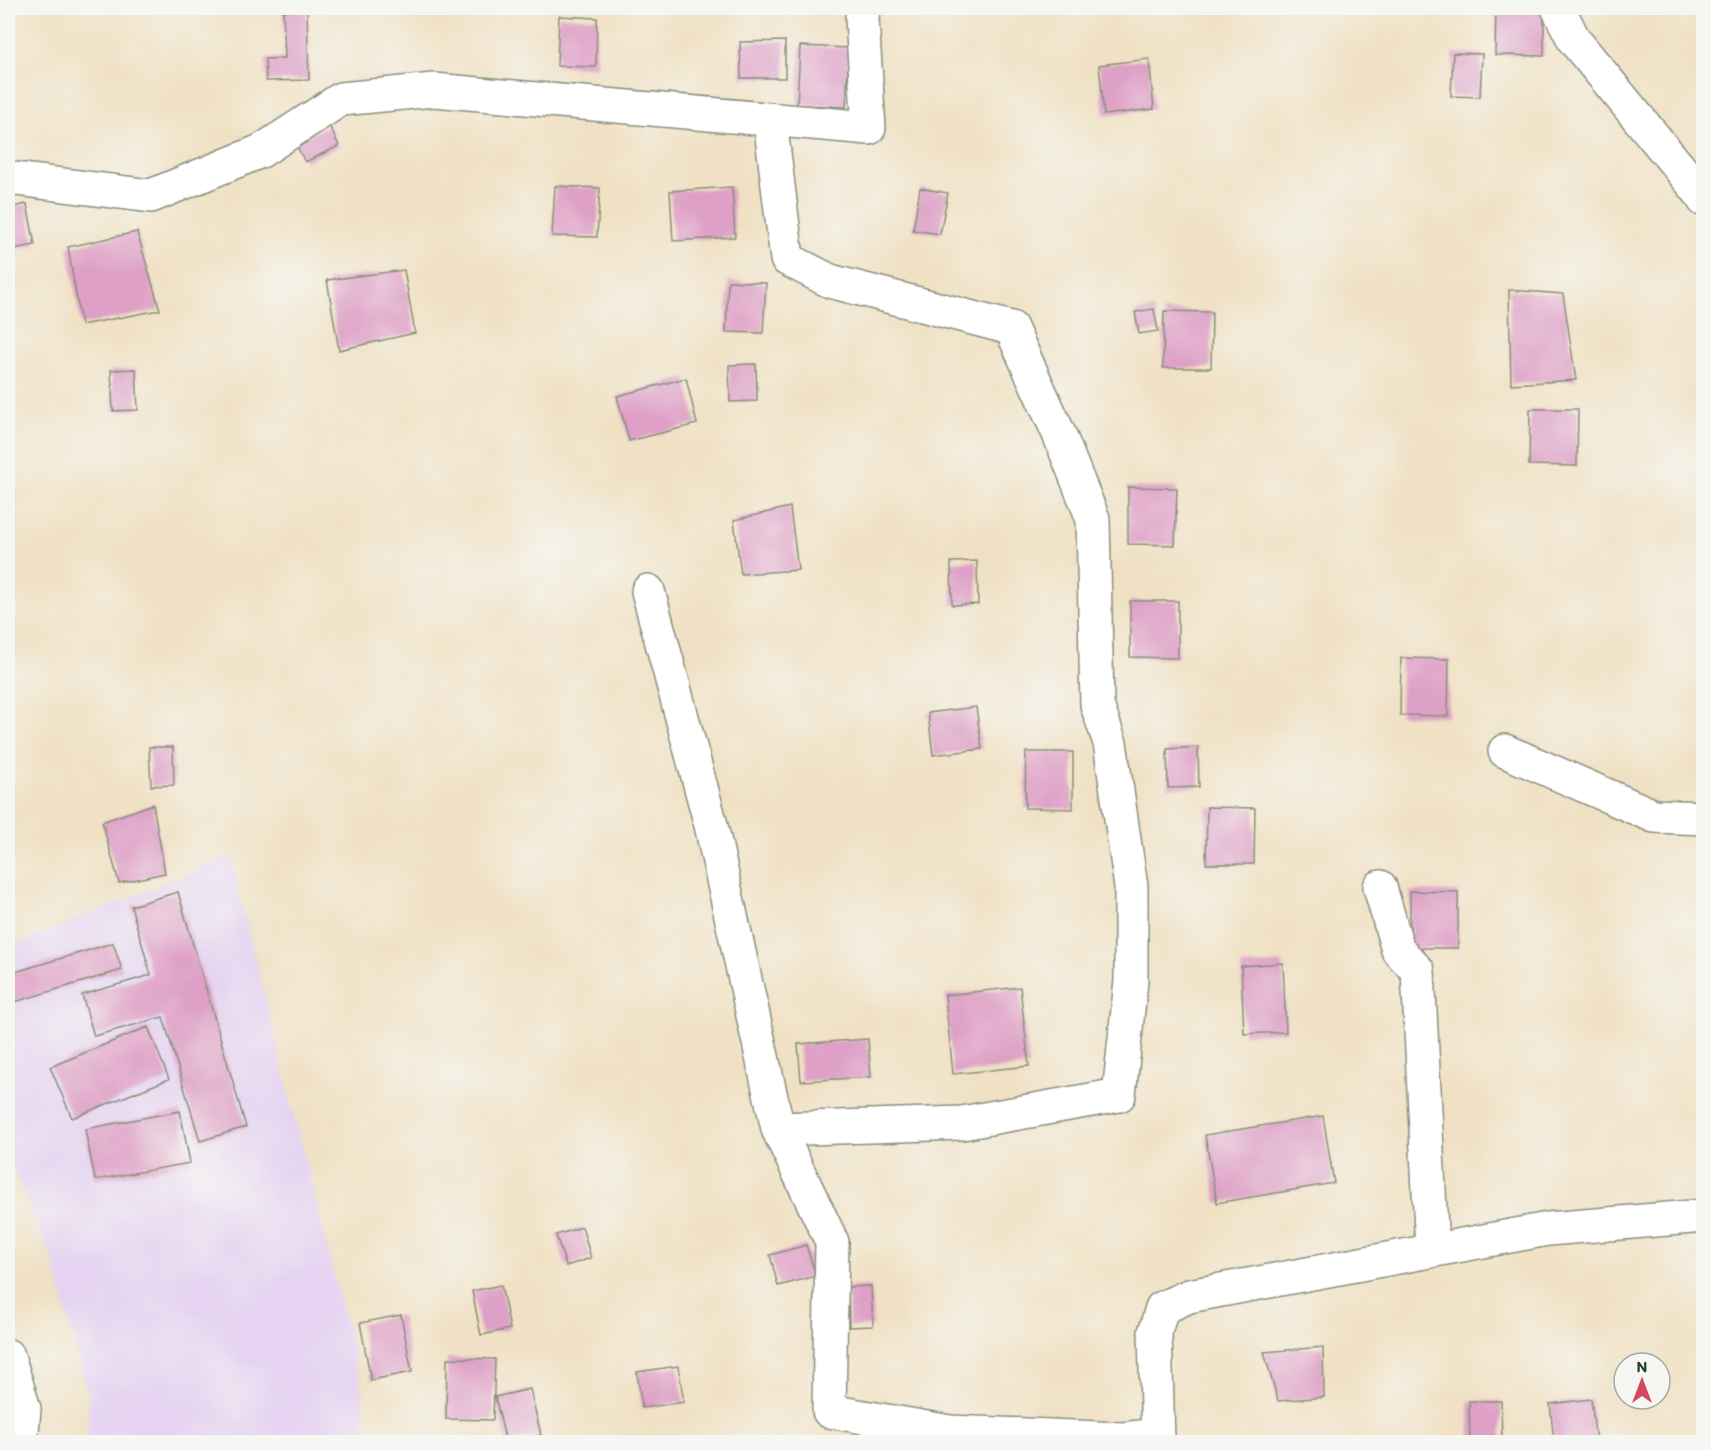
<svg xmlns="http://www.w3.org/2000/svg" width="1711" height="1450" font-family="Itim,sans-serif">
  <style>
    .built { fill: #e5d3f1 }
    .building { fill: #dea0c6 }
    .lines { fill: none; stroke-linecap: round; stroke-linejoin: round }
    .minor-casing { stroke: #888f7c; stroke-width: 36 }
    .minor { stroke: #fff; stroke-width: 33 }
  </style>
  <rect width="100%" height="100%" fill="#f6f6f2"/>
  <filter id="ink" filterUnits="userSpaceOnUse"><feTurbulence type="fractalNoise" baseFrequency=".0167" numOctaves="2"/><feDisplacementMap in="SourceGraphic" scale="12" xChannelSelector="R" yChannelSelector="G"/><feConvolveMatrix kernelMatrix="1 2 1 2 8 2 1 2 1" color-interpolation-filters="sRGB"/></filter>
  <filter id="wash" filterUnits="userSpaceOnUse"><feTurbulence type="fractalNoise" baseFrequency=".008" numOctaves="4" result="noise"/><feDisplacementMap in="SourceGraphic" scale="24" xChannelSelector="R" yChannelSelector="G"/><feGaussianBlur stdDeviation="1.35" result="paint"/><feColorMatrix in="noise" values="0 0 0 0 0 0 0 0 0 0 0 0 0 0 0 0 0 1.4 0 .05"/><feComposite in="paint" operator="in"/></filter>
  <g filter="url(#wash)">
    <rect width="100%" height="100%" fill="#f0e1c4"/>
    <path class="built" d="M230,856L363,1392L365,1442H88V1396L54,1264L8,1157V948Z"/>
    <g id="blocks">
      <path class="building" d="M1496,8H1544V56L1495,55Z
        M307,10L309,80L266,81L265,59L285,58L283,11Z
        M559,16L597,18L596,67L557,66Z
        M785,41V78H741L740,42Z
        M800,46L849,48L846,107L797,105Z
        M1453,53L1482,54L1480,97L1451,96Z
        M1149,59L1154,109L1104,115L1099,65Z
        M329,125L339,146L305,162L295,142Z
        M555,186L600,188L597,237L552,236Z
        M732,187L735,237L673,241L670,191Z
        M920,188L948,193L940,234L913,230Z
        M27,204L35,245L8,250V208Z
        M137,232L160,310L81,325L68,247Z
        M404,270L415,333L339,350L327,280Z
        M728,281L766,283L763,333L726,332Z
        M1509,290L1563,294L1576,380L1511,384Z
        M1154,309L1158,331L1139,334L1135,312Z
        M1164,311L1212,312L1211,368H1163Z
        M756,364L757,401L730,402L729,365Z
        M136,369L138,410L113,411L111,370Z
        M686,378L697,424L629,441L617,396Z
        M1530,409H1578L1577,466L1529,465Z
        M1128,487L1177,488L1175,545L1128,544Z
        M790,507L798,570L741,574L734,520Z
        M977,561L978,604L952,605L951,562Z
        M1130,601H1178V658L1130,657Z
        M1401,658L1449,659L1448,716L1400,715Z
        M976,707L982,749L933,755L928,713Z
        M149,747H173L174,785L151,786Z
        M1198,747L1199,787L1168,788L1167,749Z
        M1026,752H1073V809L1025,808Z
        M153,804L165,873L119,883L102,822Z
        M1207,807L1255,808L1254,864H1206Z
        M1410,891L1458,892V948H1410Z
        M178,892L246,1127L200,1141L163,1017L94,1036L82,995L151,975L131,906Z
        M113,943L122,970L8,1004V974Z
        M1283,963L1286,1032L1244,1034L1241,966Z
        M1020,987L1029,1066L953,1074L945,995Z
        M148,1027L169,1079L72,1118L50,1067Z
        M868,1039L871,1077L801,1081L798,1044Z
        M180,1111L190,1163L95,1180L85,1129Z
        M1323,1116L1334,1183L1217,1203L1205,1135Z
        M582,1227L591,1258L566,1266L556,1235Z
        M806,1245L816,1276L778,1286L770,1255Z
        M501,1285L510,1329L481,1335L472,1291Z
        M871,1286L873,1326L849,1327L848,1287Z
        M401,1315L412,1372L371,1380L360,1323Z
        M1323,1347L1324,1397L1278,1401L1264,1352Z
        M447,1358L495,1359L493,1420L446,1419Z
        M678,1366L684,1402L642,1408L637,1372Z
        M530,1389L541,1435L506,1442L495,1397Z
        M1591,1399L1596,1442H1554L1550,1404Z
        M1469,1401H1501L1502,1439L1470,1440Z"/>
    </g>
  </g>
  <g filter="url(#ink)">
    <use href="#blocks" fill-opacity="0" stroke="#888f7c" stroke-width="1.5"/>
    <g class="lines">
      <defs>
        <path id="minor" d="M1558,8L1574,40L1701,194L1704,200
          M770,120L787,259L830,281L1011,328L1059,434L1093,519L1097,705L1110,743L1131,887V981L1119,1095L962,1123L778,1129L832,1242L829,1411L950,1432L1123,1439L1158,1435
          M8,178L151,196L261,151L341,99L434,90L869,128L862,19L863,8
          M648,591L711,825L778,1129
          M1505,751L1654,816L1704,818
          M1380,887L1398,950L1418,971L1432,1250
          M8,1356L24,1409L21,1442
          M1158,1442L1155,1332L1162,1308L1189,1296L1548,1229L1704,1216"/>
      </defs>
      <use href="#minor" class="minor-casing"/>
      <use href="#minor" class="minor"/>
    </g>
  </g>
  <rect width="1711" height="1450" fill="none" stroke="#f6f6f2" stroke-width="30"/>
  <g transform="translate(1642 1381)"><circle r="28" fill="#f6f6f2" stroke="#a0aca6" stroke-width="1.5"/>
  <path d="M0-4.5L10 22L0 15L-10 22Z" fill="#d1495b"/>
  <text y="-9" font-size="16" font-weight="bold" text-anchor="middle" fill="#1f3d34">N</text>
  </g>
</svg>
